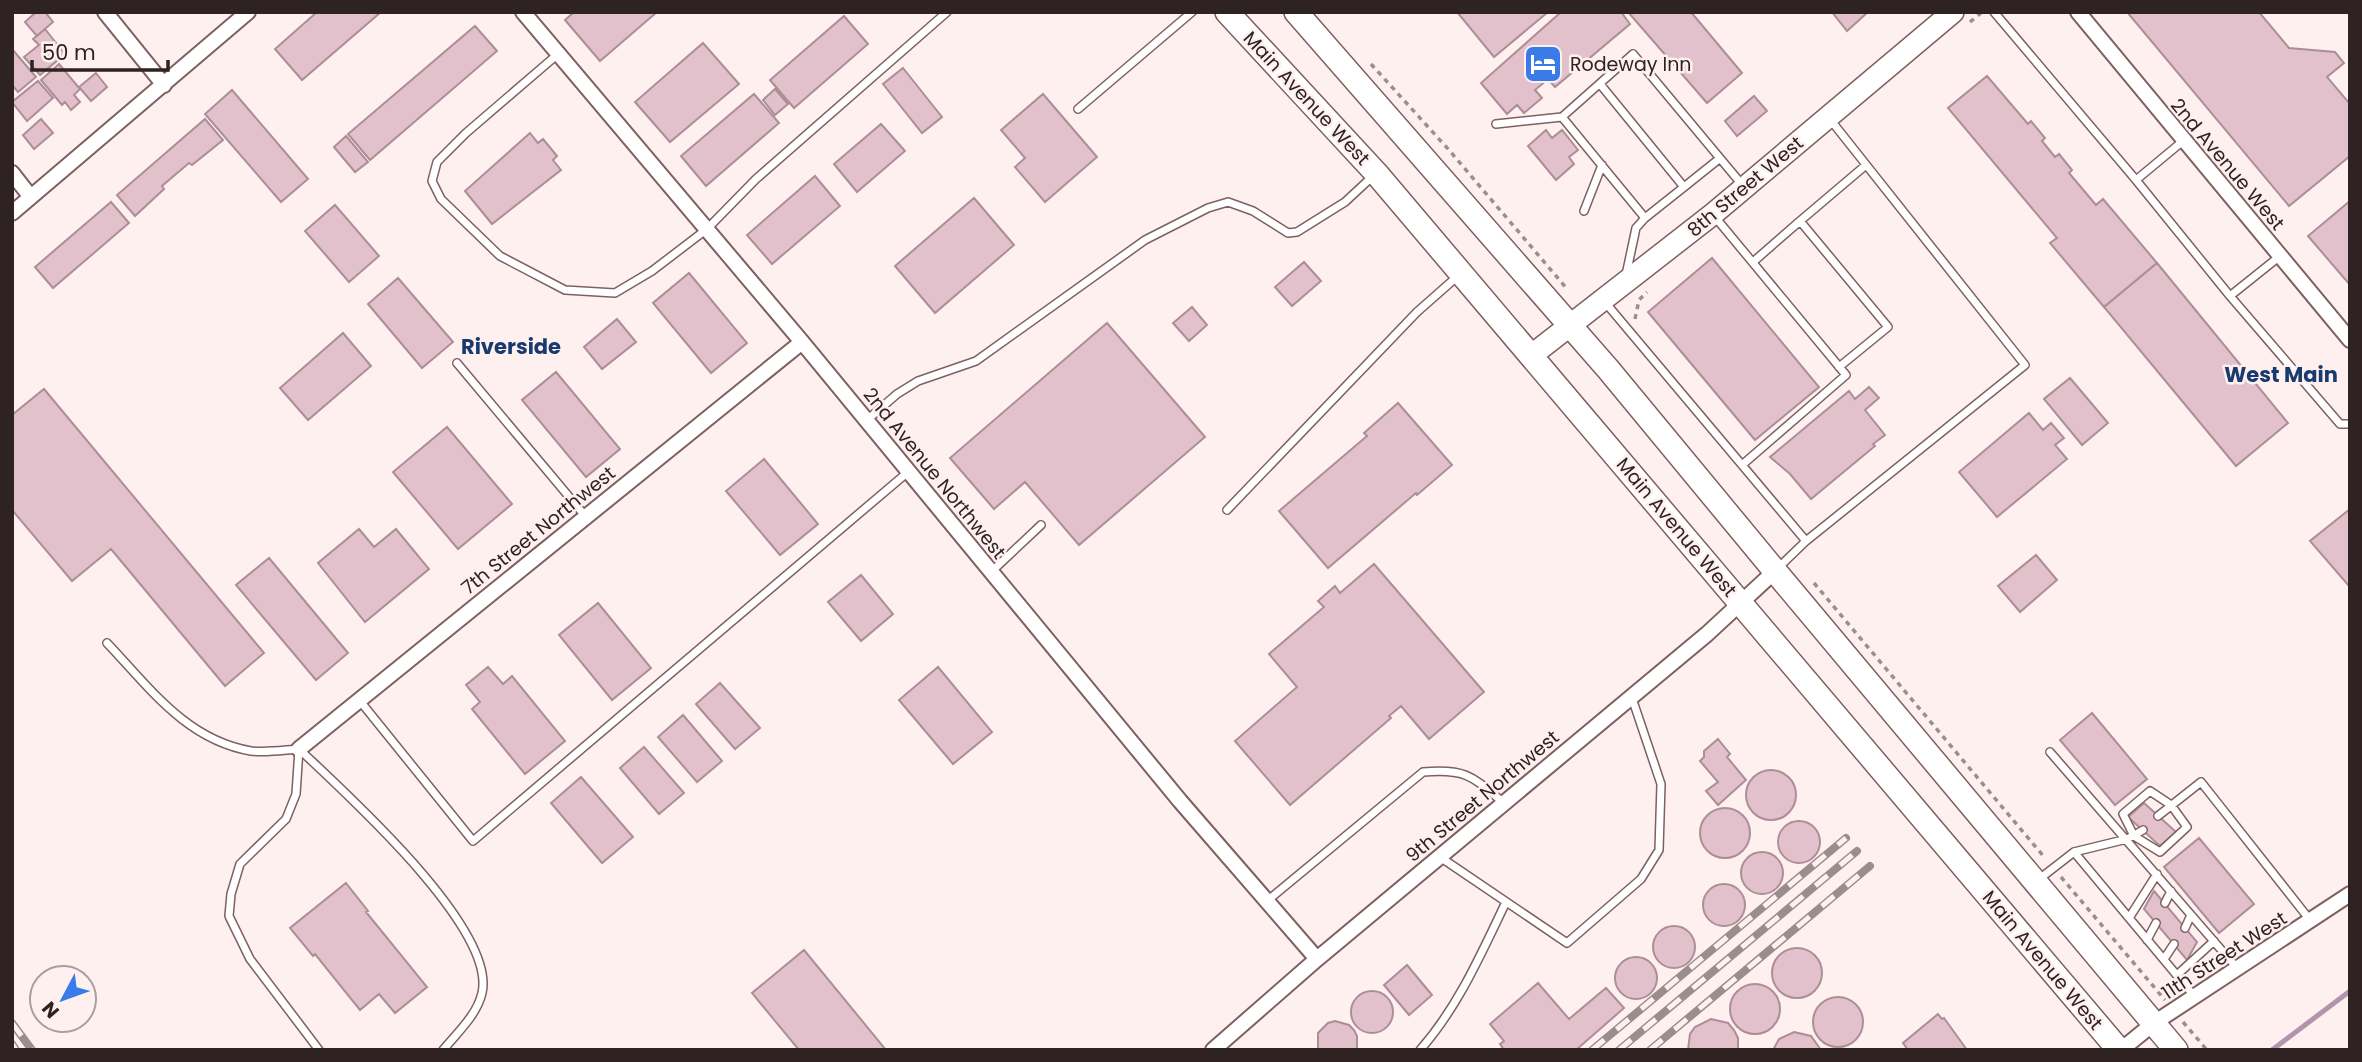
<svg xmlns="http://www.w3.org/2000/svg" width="2362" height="1062" font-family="Poppins,sans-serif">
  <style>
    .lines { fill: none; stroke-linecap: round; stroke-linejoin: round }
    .stream { stroke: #b394ad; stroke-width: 5 }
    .building { fill: #e2c1cc; stroke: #ac8e97; stroke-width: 2 }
    .lane-casing { stroke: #7e605f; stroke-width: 10 }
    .street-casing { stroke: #7e605f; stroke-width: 18 }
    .secondary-casing { stroke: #7e605f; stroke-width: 24 }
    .primary-casing { stroke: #7e605f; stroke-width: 26 }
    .path { stroke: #9c8e8e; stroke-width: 3.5; stroke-dasharray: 5 5; stroke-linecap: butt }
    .lane { stroke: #fff; stroke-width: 7 }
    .street { stroke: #fff; stroke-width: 14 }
    .secondary { stroke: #fff; stroke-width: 21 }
    .primary { stroke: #fff; stroke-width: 23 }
    .rail-casing { stroke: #9b8d8d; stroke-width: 8 }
    .rail { stroke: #fff0f0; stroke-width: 5; stroke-dasharray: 16; stroke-linecap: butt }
    .labels { text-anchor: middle; stroke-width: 5; stroke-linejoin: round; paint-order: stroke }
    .poi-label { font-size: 19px; fill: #2f2222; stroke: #fff0f0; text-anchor: start }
    .street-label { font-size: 19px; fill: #2f2222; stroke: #fff0f0 }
    .neighbourhood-label { font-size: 21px; font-weight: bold; fill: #193a6f; stroke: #fff0f0 }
  </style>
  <rect width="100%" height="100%" fill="#fff0f0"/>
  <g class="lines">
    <path class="stream" d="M2272,1050L2350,991"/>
  </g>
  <path class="building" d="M36,12H45L53,22L37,36L25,22Z
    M317,12H381L302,80L275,49Z
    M574,12H657L600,61L565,20Z
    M1457,12H1548L1494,57Z
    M1561,12H1621L1630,24L1555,87L1548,79L1535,90L1542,98L1524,113L1517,105L1507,114L1481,83Z
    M1628,12H1691L1742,73L1707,103Z
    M1832,12H1868L1847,31Z
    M2127,12H2259L2289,48L2335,52L2344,63L2327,77L2350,104V156L2289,206Z
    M844,16L868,44L794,108L770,80Z
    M475,26L497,51L370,160L348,134Z
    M45,29L65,54L40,75L24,57L39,45L33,39Z
    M703,43L739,84L670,142L635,102Z
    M12,49L36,77L18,92L12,85Z
    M59,64L80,89L74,95L80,102L71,110L65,102L62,105L41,80Z
    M903,68L942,117L922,133L883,84Z
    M96,73L107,87L91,101L79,87Z
    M1987,76L2028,124L2031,121L2045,138L2042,141L2055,157L2059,154L2072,170L2069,173L2096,205L2103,199L2157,263L2104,307L2050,243L2057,238L1948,108Z
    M38,81L53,98L27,121L12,102Z
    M775,89L788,104L775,115L763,100Z
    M232,90L308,179L281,202L205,114Z
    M754,94L779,123L706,186L681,156Z
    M1043,94L1097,157L1045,202L1015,167L1025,158L1001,130Z
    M1754,96L1767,111L1737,136L1725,121Z
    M41,119L53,133L34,149L23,135Z
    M205,119L223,140L192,165L189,163L162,186L164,189L135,216L117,195Z
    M881,124L905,151L857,192L834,164Z
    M1546,130L1552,138L1562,130L1578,150L1569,157L1574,164L1556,180L1528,146Z
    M530,133L538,143L543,139L557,156L553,160L561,170L492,224L465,191Z
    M346,136L368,162L355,172L334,147Z
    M815,176L840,206L772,264L747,235Z
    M974,198L1014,245L935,313L895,266Z
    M2350,201V285L2308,236Z
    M111,202L129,223L53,288L35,267Z
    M335,205L379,256L349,282L305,231Z
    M1712,258L1819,387L1755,440L1648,312Z
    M1304,262L1321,281L1292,306L1275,287Z
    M2157,263L2288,423L2236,466L2104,307Z
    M689,273L747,343L711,373L653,303Z
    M398,278L453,342L422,368L368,304Z
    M1192,307L1207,325L1189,341L1173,323Z
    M617,319L636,342L602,369L584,347Z
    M1107,323L1205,437L1079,545L1025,482L994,509L950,458Z
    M343,333L371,366L308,420L280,388Z
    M556,372L620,449L586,477L522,400Z
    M2070,378L2108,423L2082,445L2044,399Z
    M1869,387L1879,398L1865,410L1885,435L1873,444L1875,446L1811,499L1790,474L1770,457L1849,391L1855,399Z
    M44,389L264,653L225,686L111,549L72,581L12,510V415Z
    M1398,403L1452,465L1417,495L1416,493L1328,568L1279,511L1367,436L1364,433Z
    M2029,413L2043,430L2051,423L2064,438L2055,445L2067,459L1997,517L1959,472Z
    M447,427L512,504L458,549L393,472Z
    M764,459L818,524L780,555L726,491Z
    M2350,509V585L2349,586L2310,541Z
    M359,529L374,547L396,529L429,569L365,622L318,563Z
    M2036,555L2057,580L2020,612L1998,586Z
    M269,558L348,653L316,680L236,585Z
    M1374,564L1484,692L1429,739L1401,706L1389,716L1391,718L1290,805L1235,741L1297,687L1269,654L1324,607L1318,601L1335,586L1340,593Z
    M861,575L893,614L861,641L828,602Z
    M598,603L651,668L612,700L559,635Z
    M488,667L503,684L512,676L565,741L525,774L472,709L480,702L466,685Z
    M938,667L992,732L953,764L899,700Z
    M720,683L760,728L735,749L696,704Z
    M2092,713L2147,779L2115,805L2060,740Z
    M683,715L722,761L697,782L658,737Z
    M1718,739L1730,754L1727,757L1746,780L1718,805L1706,791L1718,782L1700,761L1704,757V751Z
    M644,747L684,793L659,814L620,768Z
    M1746 795a25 25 0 1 1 50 0a25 25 0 1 1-50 0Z
    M581,777L633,837L602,863L551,803Z
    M2144,803L2176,832L2160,846L2128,817Z
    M1700 833a25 25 0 1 1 50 0a25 25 0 1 1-50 0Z
    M1778 842a21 21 0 1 1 42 0a21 21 0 1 1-42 0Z
    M2199,838L2254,904L2219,933L2164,867Z
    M1741 873a21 21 0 1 1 42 0a21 21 0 1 1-42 0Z
    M346,883L368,911L366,912L427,987L395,1013L379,994L360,1010L315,954L313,956L290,928Z
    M1703 905a21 21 0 1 1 42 0a21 21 0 1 1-42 0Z
    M2154,891L2197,942L2187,960L2144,909Z
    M1653 947a21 21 0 1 1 42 0a21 21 0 1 1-42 0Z
    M1772 973a25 25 0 1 1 50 0a25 25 0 1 1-50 0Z
    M804,950L886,1050H799L752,993Z
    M1615 978a21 21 0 1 1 42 0a21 21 0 1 1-42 0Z
    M1407,965L1432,995L1409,1015L1384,985Z
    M1538,983L1569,1019L1606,988L1624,1008L1576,1050H1504L1500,1044L1504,1041L1490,1024Z
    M1730 1009a25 25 0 1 1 50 0a25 25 0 1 1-50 0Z
    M1351 1012a21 21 0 1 1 42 0a21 21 0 1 1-42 0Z
    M1813 1022a25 25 0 1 1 50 0a25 25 0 1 1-50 0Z
    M1938,1014L1942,1019L1944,1018L1967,1050H1908L1903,1043Z
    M1711,1019L1728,1023L1734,1030L1738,1038V1050H1688L1690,1034L1695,1027Z
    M1335,1021L1349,1025L1354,1030L1357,1036V1050H1318V1033L1328,1023Z
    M1794,1032L1811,1036L1821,1050H1773L1779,1039Z"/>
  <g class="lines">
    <defs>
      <path id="lane" d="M1994,12L2136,180
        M558,54L466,133L437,162L432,181L441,199L500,256L565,290L615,293L652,271L707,229L756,179L947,12
        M1600,84L1684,187L1645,218
        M1078,109L1192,12
        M1496,124L1562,117
        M2183,141L2136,180L2230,296L2340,424H2350
        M1684,187L1719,159
        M1584,211L1602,165
        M1715,217L1846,375L1742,465
        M1753,262L1800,221
        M1626,275L1636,228L1645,218L1562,117L1633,54L1744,187
        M2230,296L2280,256
        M1604,301L1806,541
        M457,363L586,517
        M1839,367L1888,327L1800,221L1866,165
        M867,420L897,394L918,381L976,361L1145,240L1208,208L1228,202L1253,211L1288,233L1297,232L1345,202L1373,176
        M1227,510L1417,312L1459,275
        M1778,568L1806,541L2025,365L1829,118
        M991,572L1041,525
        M107,643C149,687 186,740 251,751C266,753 284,750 299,749C344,792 497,928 482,993C477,1015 457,1033 443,1050
        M360,701L473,841L908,472
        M299,749L296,794L286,819L240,864L231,894L229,916L250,959L319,1050
        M2050,752L2237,968
        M2150,791L2171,805L2187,827L2160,852L2134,836L2123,814Z
        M2158,816L2201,782L2310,920
        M2074,852L2195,997
        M1440,857L1567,943L1641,879L1659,850L1661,784L1632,698
        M2038,880L2074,852L2127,839L2143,830
        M1267,901L1423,772C1467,768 1473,777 1505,804
        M2165,903L2171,891
        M2129,918L2157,874
        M2185,928L2191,915
        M2147,940L2156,923
        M2164,959L2174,944
        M2177,975L2214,941
        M1420,1050C1458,1007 1481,954 1506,902"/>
      <path id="street" d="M105,12L164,85
        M523,12L802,342L1180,801L1317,959
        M2078,12L2350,340
        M12,173L30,196
        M12,213L248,12
        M299,749L802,342
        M1213,1050L1317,959L1707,634L1775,571
        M2121,1050L2154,1023L2350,894"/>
      <path id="secondary" d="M1532,355L1713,214L1953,12"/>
      <path id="primary" d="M1227,12L1376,173L2119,1050
        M1296,12L1608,369L1775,571L2176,1050"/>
    </defs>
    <use href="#lane" class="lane-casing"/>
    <use href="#street" class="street-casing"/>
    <use href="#secondary" class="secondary-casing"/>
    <use href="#primary" class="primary-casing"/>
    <path class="path" d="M1970,22L1982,12
      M1371,64L1449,150L1568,290
      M1635,319L1639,300L1647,292
      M1814,583L2045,858
      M2061,877L2165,1000
      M2183,1022L2207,1050"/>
    <use href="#lane" class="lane"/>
    <use href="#street" class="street"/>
    <use href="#secondary" class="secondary"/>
    <use href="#primary" class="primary"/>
    <defs>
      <path id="rail" d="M12,1023L32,1050
        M12,1044L16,1050
        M1592,1050L1846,838
        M1619,1050L1857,851
        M1650,1050L1870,866"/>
    </defs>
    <use href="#rail" class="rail-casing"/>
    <use href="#rail" class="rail"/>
  </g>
  <defs>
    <symbol id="hotel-square" viewBox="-11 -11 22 22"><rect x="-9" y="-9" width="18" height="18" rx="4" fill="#387be9" stroke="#fff0f0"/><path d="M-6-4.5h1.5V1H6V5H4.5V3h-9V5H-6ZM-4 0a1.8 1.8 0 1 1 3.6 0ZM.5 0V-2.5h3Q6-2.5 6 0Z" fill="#fff"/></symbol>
  </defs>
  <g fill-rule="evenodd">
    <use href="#hotel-square" x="1521" y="42" width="44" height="44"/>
  </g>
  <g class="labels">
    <g class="poi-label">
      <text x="1570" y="71">Rodeway Inn</text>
    </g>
    <g class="street-label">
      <text transform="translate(1307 98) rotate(47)" y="7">Main Avenue West</text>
      <text transform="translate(2228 164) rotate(50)" y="7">2nd Avenue West</text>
      <text transform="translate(1745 186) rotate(-40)" y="7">8th Street West</text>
      <text transform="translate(935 473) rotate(51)" y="7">2nd Avenue Northwest</text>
      <text transform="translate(1677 527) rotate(50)" y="7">Main Avenue West</text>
      <text transform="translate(538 530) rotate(-39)" y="7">7th Street Northwest</text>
      <text transform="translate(1482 796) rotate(-40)" y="7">9th Street Northwest</text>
      <text transform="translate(2224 955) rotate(-33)" y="7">11th Street West</text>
      <text transform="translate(2043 960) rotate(50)" y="7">Main Avenue West</text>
    </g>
    <g class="neighbourhood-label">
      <text x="511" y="354">Riverside</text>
      <text x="2281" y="382">West Main</text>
    </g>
  </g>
  <rect width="2362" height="1062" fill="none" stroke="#2f2222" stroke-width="28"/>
  <g transform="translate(63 999) rotate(229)"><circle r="33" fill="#fff0f0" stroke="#ac9e9e" stroke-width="2"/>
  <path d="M0-5L12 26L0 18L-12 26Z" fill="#387be9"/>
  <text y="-10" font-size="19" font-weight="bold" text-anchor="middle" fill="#2f2222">N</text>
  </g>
  <path d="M32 60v10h136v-10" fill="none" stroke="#2f2222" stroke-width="3.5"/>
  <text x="42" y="60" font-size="21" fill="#2f2222" stroke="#fff0f0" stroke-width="5" paint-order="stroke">50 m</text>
</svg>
